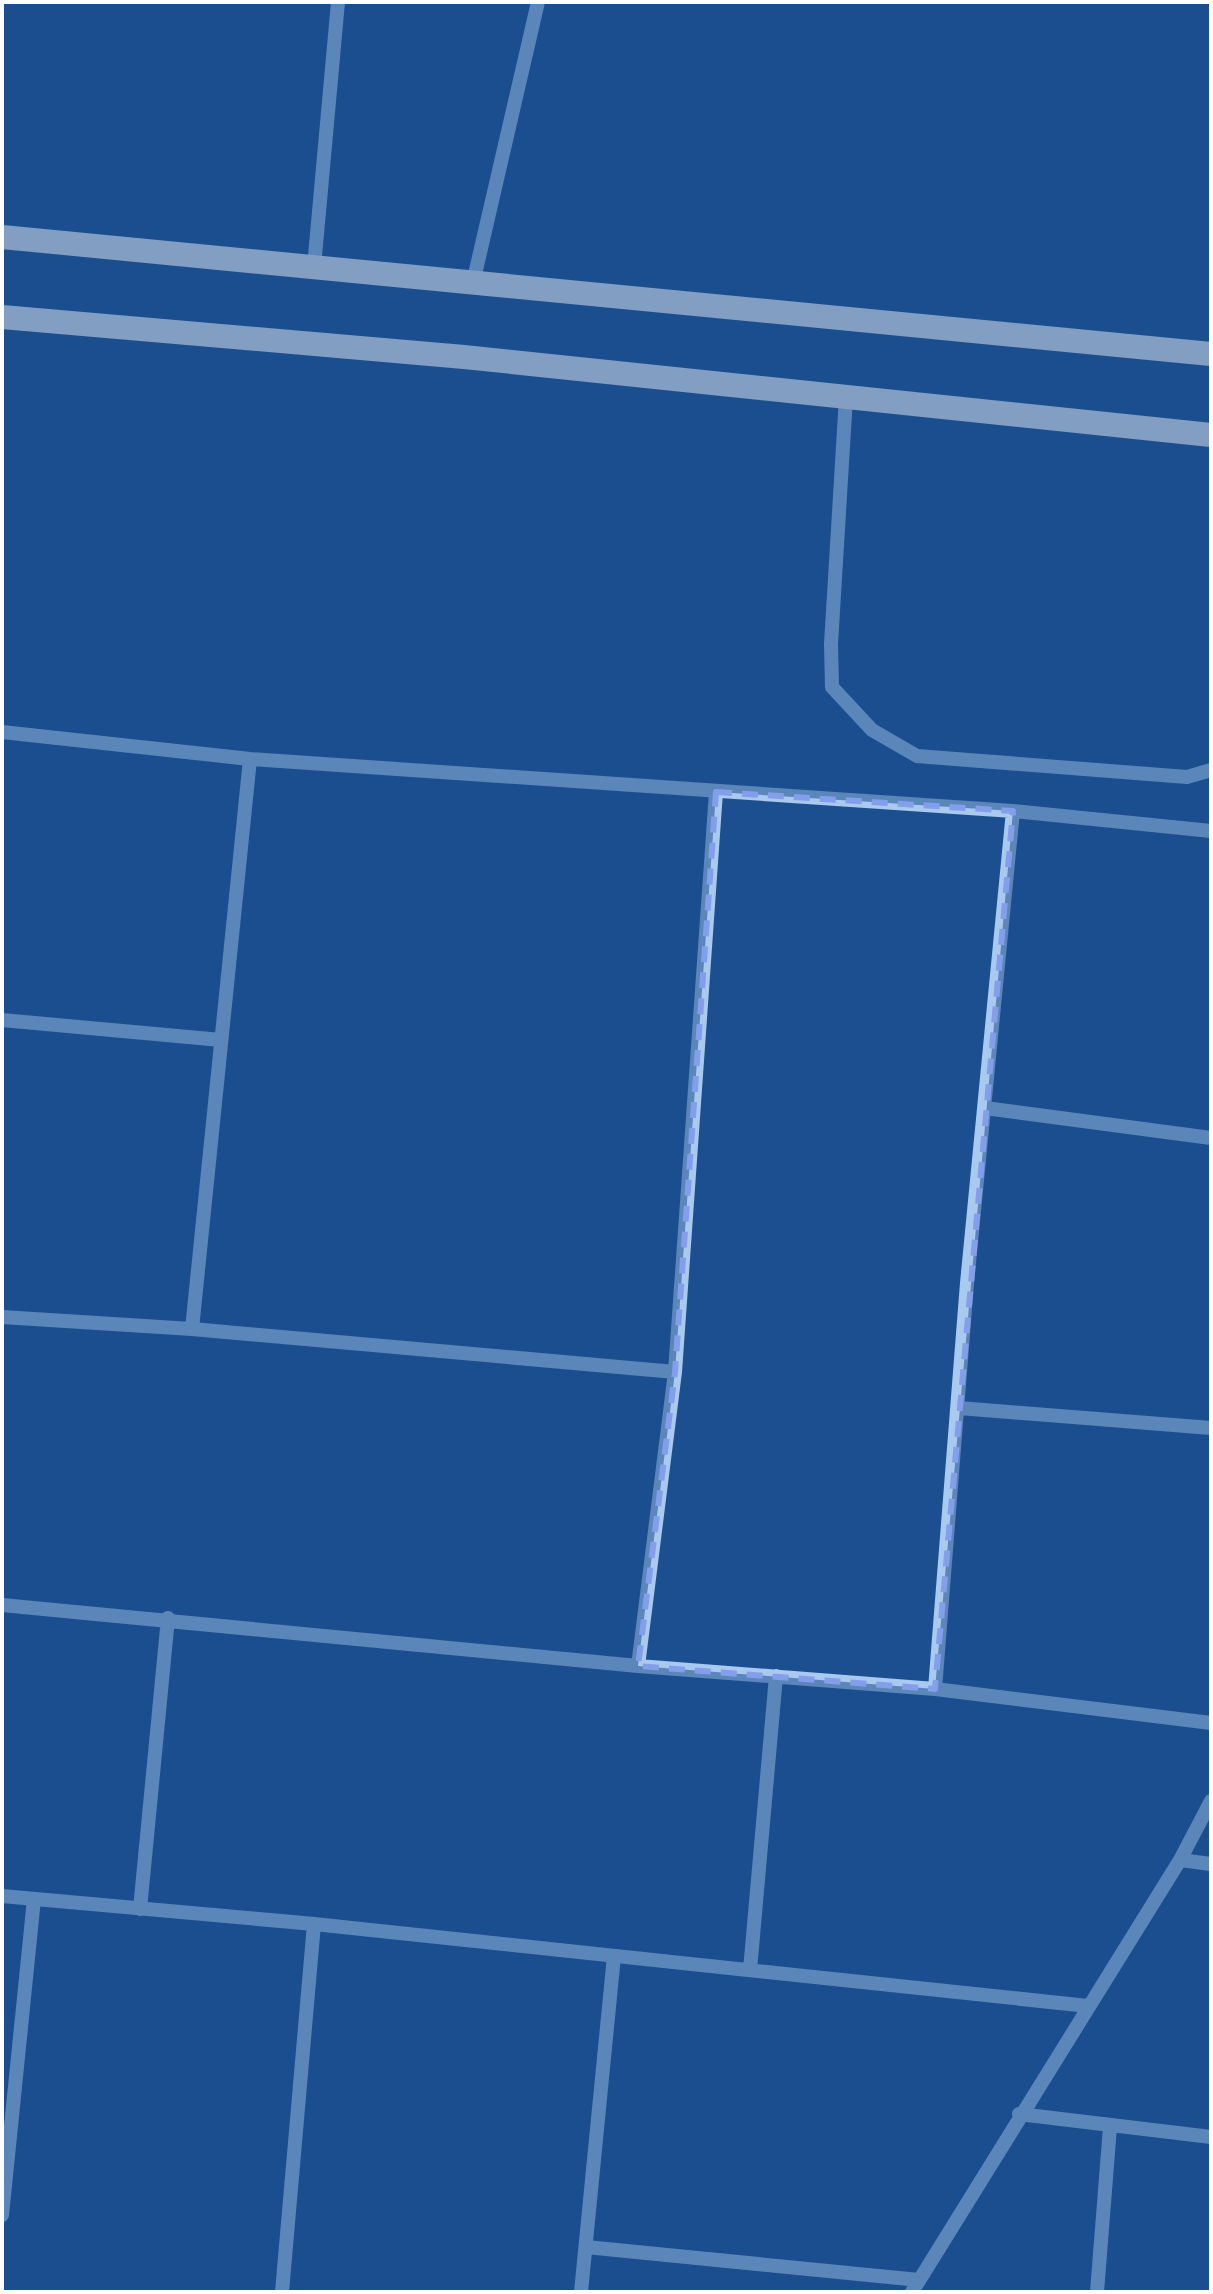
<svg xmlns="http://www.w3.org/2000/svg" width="1213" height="2294" font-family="'Varela Round',sans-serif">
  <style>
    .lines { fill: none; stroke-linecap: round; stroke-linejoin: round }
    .minor { stroke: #a9c9ee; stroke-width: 14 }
    .highway { stroke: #fff; stroke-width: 24 }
    .marked { fill: none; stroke: #839eea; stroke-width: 6; stroke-dasharray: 16 10; stroke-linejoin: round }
  </style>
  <rect width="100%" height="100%" fill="#1b4f8f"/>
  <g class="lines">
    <path class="minor" d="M314,267L338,2
      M473,283L538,2
      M846,397L831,644L832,687L872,730L917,756L1187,777L1211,770
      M2,732L250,759L1013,811L1211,831
      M2,1020L221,1040
      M985,1108L1211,1138
      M2,1317L192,1329L675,1372
      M192,1329L250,759
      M959,1408L1211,1428
      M2,1605L638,1666L935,1689L1211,1723
      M638,1666L675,1372L716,792
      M935,1689L967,1283L1013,811
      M1180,1860L1211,1864
      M2,1896L314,1924L1088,2006
      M140,1909L168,1618
      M750,1970L776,1676
      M1019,2114L1211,2137
      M2,2215L34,1899
      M586,2247L919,2280
      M282,2292L314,1924
      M581,2292L614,1956
      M912,2292L1180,1860L1211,1801
      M1097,2292L1110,2127"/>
    <path class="highway" d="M2,237L1211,354
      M2,317L464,357L1211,435"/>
  </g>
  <path d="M0 0H1213V2294H0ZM716,792L1013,811L935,1689L638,1666L675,1372Z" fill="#1b4f8f" fill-opacity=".55" fill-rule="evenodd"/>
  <path class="marked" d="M716,792L1013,811L935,1689L638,1666L675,1372Z"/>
  <rect width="1213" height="2294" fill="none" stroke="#ffffff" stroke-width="8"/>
</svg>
